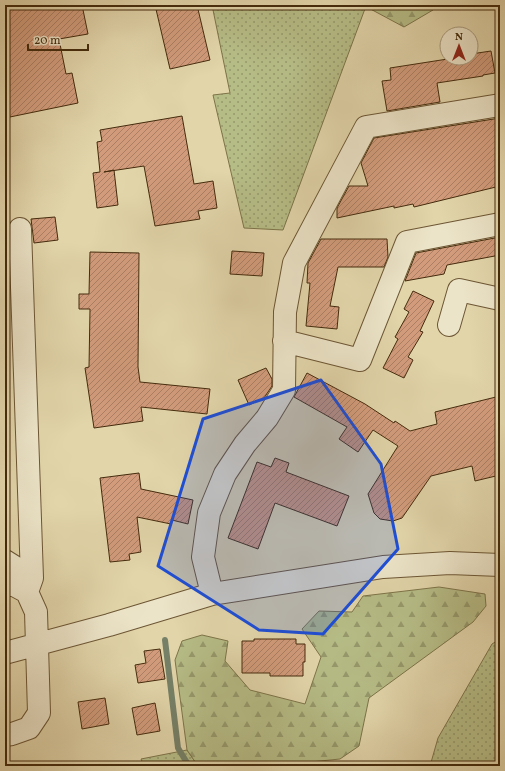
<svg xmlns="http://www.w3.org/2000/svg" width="505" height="771" font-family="Vollkorn,serif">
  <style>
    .grass { fill: url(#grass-dots); stroke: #7d7449 }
    .forest { fill: url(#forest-firs); stroke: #7d7449 }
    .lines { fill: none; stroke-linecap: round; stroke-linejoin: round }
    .stream { stroke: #758067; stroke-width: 6 }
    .building { fill: url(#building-hatch); stroke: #442b0c }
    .minor-casing { stroke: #6c5634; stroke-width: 24 }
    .minor { stroke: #ece4c8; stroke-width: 22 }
    .marked { fill: #1d4ed8; fill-opacity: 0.2; stroke: #1d4ed8; stroke-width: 3; stroke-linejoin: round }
  </style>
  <defs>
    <pattern id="grass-dots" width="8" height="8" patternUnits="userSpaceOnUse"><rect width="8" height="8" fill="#b6bc86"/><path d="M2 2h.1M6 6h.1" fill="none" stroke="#96996c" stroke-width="1.8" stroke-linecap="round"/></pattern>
    <pattern id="forest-firs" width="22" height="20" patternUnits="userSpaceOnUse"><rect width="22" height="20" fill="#b6bc86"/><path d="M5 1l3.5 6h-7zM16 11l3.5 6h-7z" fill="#96996c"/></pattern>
    <pattern id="building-hatch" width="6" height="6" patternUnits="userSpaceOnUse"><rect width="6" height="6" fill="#d29c7c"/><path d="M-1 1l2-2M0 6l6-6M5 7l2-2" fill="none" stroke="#ac7f64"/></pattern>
  </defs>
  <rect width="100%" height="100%" fill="#e2d5aa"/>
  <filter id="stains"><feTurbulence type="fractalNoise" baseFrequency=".005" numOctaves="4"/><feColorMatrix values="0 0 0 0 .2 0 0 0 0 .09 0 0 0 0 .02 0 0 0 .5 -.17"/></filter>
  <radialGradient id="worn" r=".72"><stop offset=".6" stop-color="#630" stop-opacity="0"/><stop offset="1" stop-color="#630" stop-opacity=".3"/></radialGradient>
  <path class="grass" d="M212,5H363L366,6L283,230L244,228L213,95L230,93Z
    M500,639V755L495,766H430L438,738L492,644Z
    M187,750L198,766H144L141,759Z"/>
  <path class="forest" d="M363,5H436L433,10L404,27Z
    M439,587L485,594L486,606L473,622L369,698L359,746L340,759L300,763V766H198L187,750L175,660L182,641L202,635L228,641L225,661L250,690L305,704L321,657L302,629L319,611L352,612L363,596Z"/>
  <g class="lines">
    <path class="stream" d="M165,640L178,748L189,766"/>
  </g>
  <path class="building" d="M5,5H82L88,34L59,39L66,74L72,73L78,103L5,118Z
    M155,5H197L210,60L170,69Z
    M491,51L495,73L483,75V76L437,83L440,102L387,111L382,81L391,80L390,68L454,58H471V54Z
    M182,116L194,184L213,181L217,208L198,211L200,219L155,226L144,166L104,172L114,170L118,205L97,208L93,173L100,172L97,142L102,141L100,130Z
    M500,118V186L414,207L413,204L394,208V206L337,218V208L349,186H368L361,163L374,138Z
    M55,217L58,240L34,243L31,219Z
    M500,237V255L447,265L444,274L405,281L416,253Z
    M321,239H387L388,257L384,267H338L330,306L339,307L337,329L306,326L310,283H307L308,263Z
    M232,251L264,253L262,276L230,274Z
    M90,252L139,253L138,367L140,382L210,389L207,414L141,407L143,421L94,428L85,368L89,367L90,309H79V294H89Z
    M413,291L434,301L420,331L423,332L408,357L413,360L404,378L383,368L398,339L395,337L409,312L404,309Z
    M266,368L272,379V386L264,398L249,405L238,380Z
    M307,373L365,404L394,423L395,421L410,431L437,424L435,412L500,396V475L475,481L472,466L431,476L402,518L393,521L380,519L374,513L368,494L398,446L373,430L358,452L339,439L347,427L294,397Z
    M275,458L289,463L286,472L349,496L337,526L275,503L258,549L228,538L257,462L271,467Z
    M139,473L141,489L193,500L188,524L172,520L171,524L137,517L141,552L129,554L130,560L110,562L100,478Z
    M254,639H296V644H305V662H303V676H270V673H242V641H254Z
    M160,649L165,679L138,683L135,665L146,663L144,651Z
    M105,698L109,724L82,729L78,702Z
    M155,703L160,731L137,735L132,708Z"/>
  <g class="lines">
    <defs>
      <path id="minor" d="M20,229L32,578L27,592
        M449,325L459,290L500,299
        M284,341L360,360L407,242L500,224
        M5,561L32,578
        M5,585H14L27,592L36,612L39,713L29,728L12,734L5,735
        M212,594L203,557L209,513L225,474L245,444L267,418L284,390L285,312L294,263L366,127L500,105
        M5,653L109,625L212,594L383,567L450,563L500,565"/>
    </defs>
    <use href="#minor" class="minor-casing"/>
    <use href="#minor" class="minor"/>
  </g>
  <path class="marked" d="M321,380L381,464L398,549L323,634L259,630L158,566L203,419Z"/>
  <rect width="505" height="771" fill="none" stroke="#e2d5aa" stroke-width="20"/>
  <rect x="6" y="6" width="493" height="759" fill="none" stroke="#442b0c" stroke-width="2"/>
  <rect x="10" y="10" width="485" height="751" fill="none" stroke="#442b0c"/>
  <g transform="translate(459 46)"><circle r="19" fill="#ece4c8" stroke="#a99a7d"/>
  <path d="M0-3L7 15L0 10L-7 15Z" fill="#8f2418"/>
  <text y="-6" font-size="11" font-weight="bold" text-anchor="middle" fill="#442b0c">N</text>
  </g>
  <path d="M28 44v6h60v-6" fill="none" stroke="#442b0c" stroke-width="2"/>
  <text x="34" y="44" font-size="12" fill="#442b0c" stroke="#ece4c8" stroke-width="3" paint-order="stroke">20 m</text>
  <rect width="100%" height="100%" filter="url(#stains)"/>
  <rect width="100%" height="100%" fill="url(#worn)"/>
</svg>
